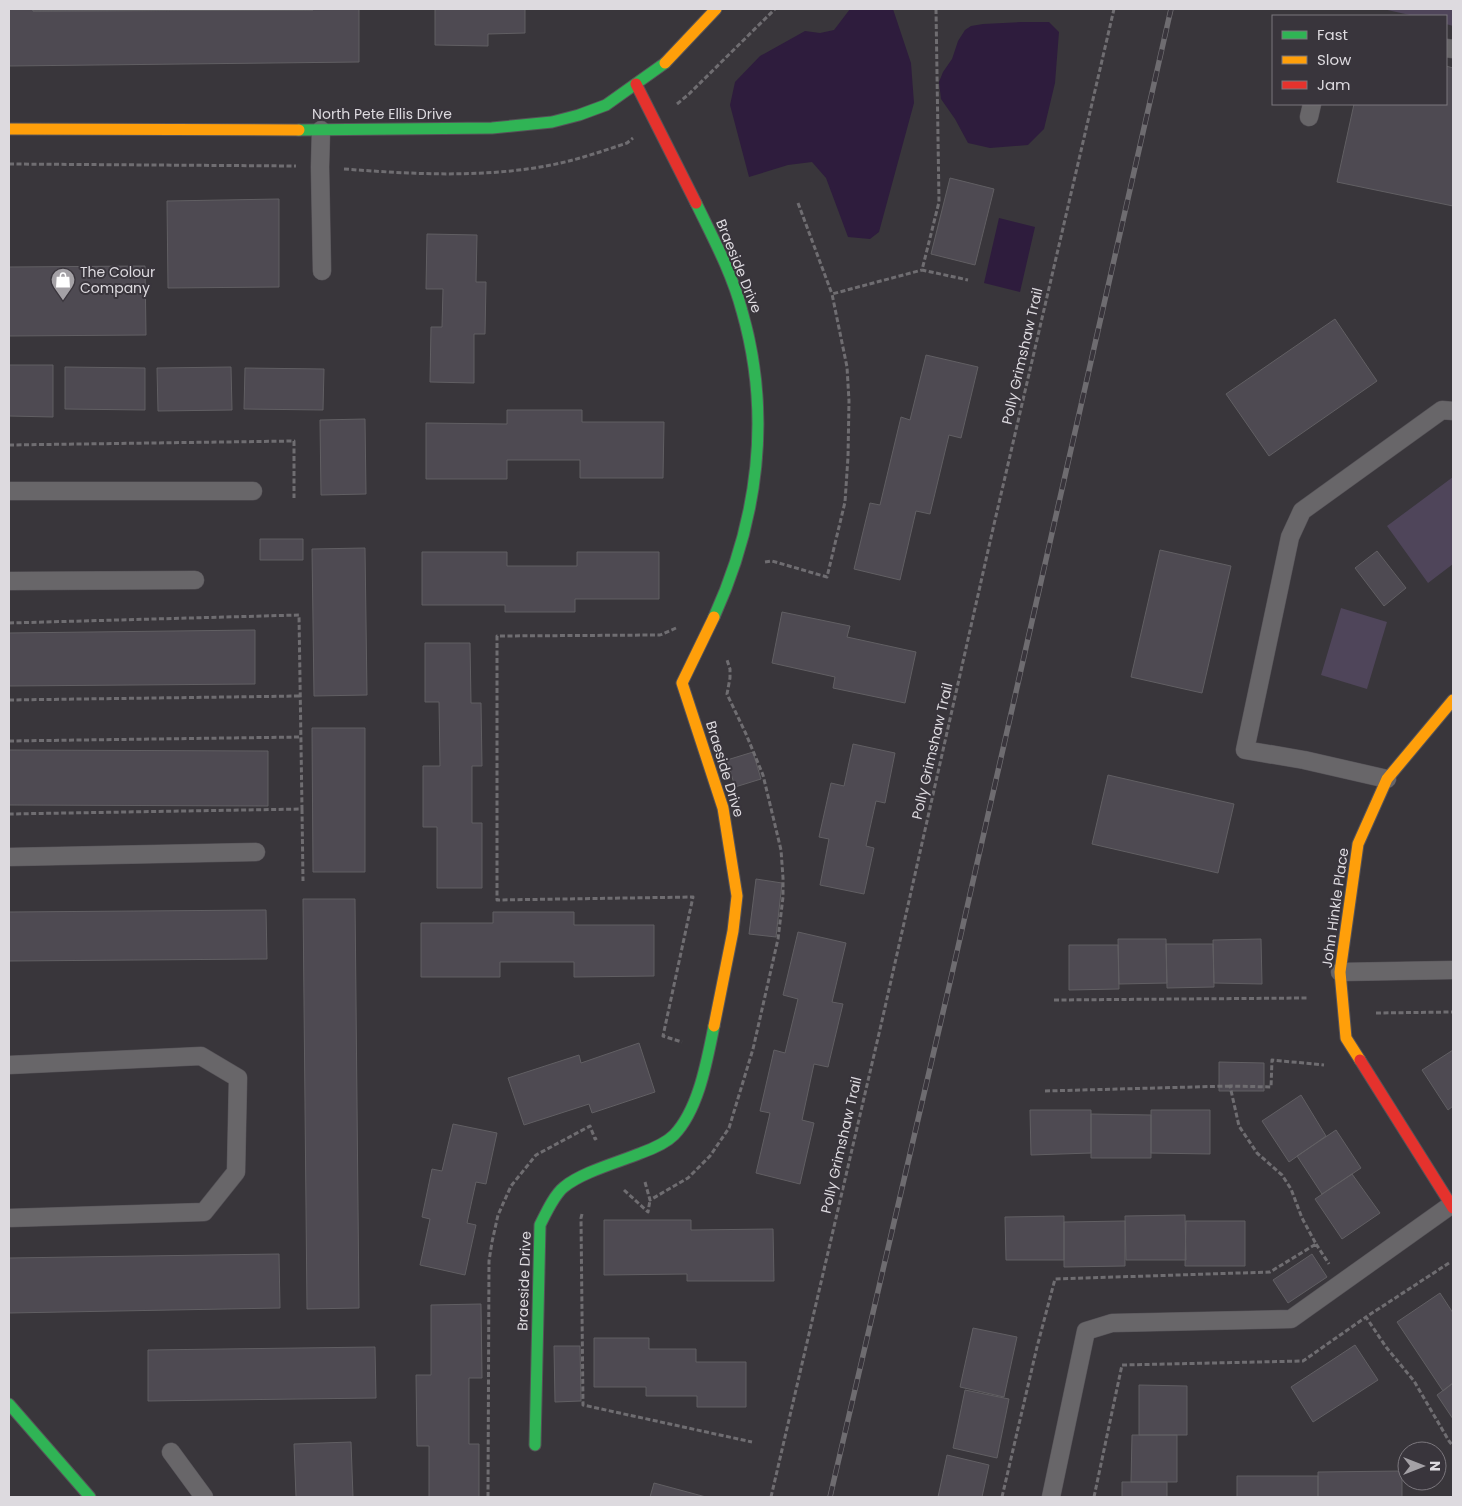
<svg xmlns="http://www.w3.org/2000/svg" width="1462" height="1506" font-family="Poppins,sans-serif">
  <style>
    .green { fill: #4f455a }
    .water { fill: #2e1c3d }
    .building { fill: #4e4a52; stroke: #615f63 }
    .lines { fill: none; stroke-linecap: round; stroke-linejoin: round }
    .lane-casing { stroke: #565358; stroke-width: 19 }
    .fast-casing { stroke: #565358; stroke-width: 13 }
    .slow-casing { stroke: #565358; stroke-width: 13 }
    .jam-casing { stroke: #565358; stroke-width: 13 }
    .path { stroke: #6f6d71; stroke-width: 3; stroke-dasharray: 5 2.5; stroke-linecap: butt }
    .lane { stroke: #686669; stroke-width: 18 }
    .fast { stroke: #30b455; stroke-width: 11 }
    .slow { stroke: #ff9f0a; stroke-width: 11 }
    .jam { stroke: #e5322d; stroke-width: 11 }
    .rail-casing { stroke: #6e6c70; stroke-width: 5.5 }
    .rail { stroke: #39353c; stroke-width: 4; stroke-dasharray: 11; stroke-linecap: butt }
    .labels { text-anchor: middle; stroke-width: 4; stroke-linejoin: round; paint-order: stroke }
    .street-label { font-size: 14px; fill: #dddadf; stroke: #39353c }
    .poi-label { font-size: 14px; fill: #dddadf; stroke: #39353c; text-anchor: start }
  </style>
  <rect width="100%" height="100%" fill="#39363b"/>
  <path class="green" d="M1383,9H1453V26L1446,24V16H1414Z
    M1453,477V564L1428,583L1387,526Z
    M1341,608L1387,622L1367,689L1321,675Z"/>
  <path class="water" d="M850,9H893L911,63L914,103L879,232L870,239L848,237L826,178L812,162L788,165L749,177L730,105L735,82L760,56L805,31L820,33L834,30Z
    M1021,22H1049L1059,32L1055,83L1044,129L1028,145L990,148L968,143L955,119L941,99L939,82L943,72L952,59L958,41L965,30L971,26L983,24Z
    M999,218L1035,227L1020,292L984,283Z"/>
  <path class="building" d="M9,9H33V11L313,10V9H359V62L9,66Z
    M33,9H313V10L33,11Z
    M435,9H525V33L488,34V46L435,45Z
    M1446,66L1453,68V206L1337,182L1354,104H1446Z
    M950,178L994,189L975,265L931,254Z
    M279,199V287L168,288L167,201Z
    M427,234L477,235L476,282H486L485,334H474V383L430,382L431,327H442L443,289H426Z
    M145,266L146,335L9,336V267Z
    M1335,319L1377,381L1269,456L1226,394Z
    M926,355L978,367L961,438L949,435L930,514L916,511L900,580L854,569L870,503L880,505L901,417L910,420Z
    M9,365H53V417L9,416Z
    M65,367L145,368V410L65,409Z
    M231,367L232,410L158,411L157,368Z
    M245,368L324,369L323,410L244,409Z
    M507,410H582V422H664L663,478H580V460H507V479H426V423L507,424Z
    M365,419L366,494L321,495L320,420Z
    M260,539H303V560H260Z
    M365,548L367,695L314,696L312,549Z
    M1160,550L1231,566L1202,693L1131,677Z
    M1377,551L1406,588L1384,606L1355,568Z
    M422,552H507V566H577V552H659V599H575V612H505V605H422Z
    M782,612L850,626L847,637L916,652L905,703L833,688L835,677L772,663Z
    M255,630V684L9,686V633Z
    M425,643H470L471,703H481L482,766H472V823H482V888H437V827H423V766H440L439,702H425Z
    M312,728H365V872H313Z
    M853,744L895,753L885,803L876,801L866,846L874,848L864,894L820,885L829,839L819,837L831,783L844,786Z
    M9,750L268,751V806L9,805Z
    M753,752L761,779L735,787L727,760Z
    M1108,775L1234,804L1218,873L1092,844Z
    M756,879L782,883L776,937L749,934Z
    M303,899H355L359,1308L307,1309Z
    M266,910L267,959L9,961V912Z
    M493,912H574V925H654V976L574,977V962H500V977H421V923H493Z
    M798,932L846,943L832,1002L843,1004L828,1067L814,1064L802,1120L814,1123L800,1184L756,1173L770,1113L760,1111L774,1050L785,1053L798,999L783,995Z
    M1118,939H1166L1167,983L1119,984Z
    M1261,939L1262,984L1214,983L1213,940Z
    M1166,944H1213L1214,987L1167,988Z
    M1069,945H1118L1119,989L1069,990Z
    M639,1043L655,1092L592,1113L589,1104L524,1125L508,1078L579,1055L581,1063Z
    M1453,1050V1106L1448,1110L1422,1070Z
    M1219,1062L1264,1063V1091H1219Z
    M1301,1095L1326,1136L1289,1162L1262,1121Z
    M1030,1110H1091V1153L1031,1155Z
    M1151,1110H1210V1154L1151,1153Z
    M1091,1114L1151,1115V1158H1091Z
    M453,1124L497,1133L486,1184L476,1182L467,1223L476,1225L465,1275L420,1265L430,1219L422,1217L432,1169L442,1171Z
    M1336,1130L1361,1168L1322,1194L1297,1156Z
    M1352,1174L1380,1213L1342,1239L1315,1199Z
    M1185,1215L1186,1260H1126L1125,1216Z
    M1064,1216V1260H1006L1005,1217Z
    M604,1220H691V1230L773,1229L774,1281H687V1274L604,1275Z
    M1125,1221V1266L1064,1267V1222Z
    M1186,1221H1245V1266H1185Z
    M279,1254L280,1308L9,1313V1258Z
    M1312,1254L1327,1277L1288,1303L1273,1280Z
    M1440,1293L1453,1313V1383L1443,1391L1397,1322Z
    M481,1304L482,1378H469V1444H479V1497H429V1446H417L416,1375H431V1305Z
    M973,1328L1017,1337L1004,1397L960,1387Z
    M594,1338H649V1349H696V1362H746V1407H697V1396H646V1387H594Z
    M1355,1345L1378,1380L1313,1422L1291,1387Z
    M554,1346H580L581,1401L555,1402Z
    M375,1347L376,1398L148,1401V1350Z
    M1453,1383V1419L1437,1395Z
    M1139,1385L1187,1386V1435H1139Z
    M965,1390L1009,1399L997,1458L953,1448Z
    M1132,1435H1177V1482H1131Z
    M351,1442L353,1497H296L294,1444Z
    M947,1455L989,1465L982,1497H938Z
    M1402,1471V1497H1318V1472Z
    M1237,1476H1318V1497H1237Z
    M1122,1482H1167V1497H1122Z
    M654,1483L706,1497H650Z"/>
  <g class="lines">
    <defs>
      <path id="lane" d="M1446,48L1453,49
        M1309,117L1312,104
        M321,130L320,167L322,271
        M9,491H253
        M9,581L195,580
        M1387,779L1304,760L1245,750L1290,537L1302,511L1442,410L1453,411
        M9,857L256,852
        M1340,972L1453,970
        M9,1065L201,1056L238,1078L236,1172L204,1212L9,1218
        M171,1452L204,1497
        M1051,1497L1086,1331L1112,1323L1291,1319L1451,1205"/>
      <path id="fast" d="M299,130L492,128L552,122L579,115L606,105L665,63
        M696,203C713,238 732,273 742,311C772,415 758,520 714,617
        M9,1404L90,1497
        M535,1445L540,1225C546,1213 554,1195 564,1187C582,1172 619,1162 641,1153C652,1149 665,1144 674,1135C699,1109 707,1060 714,1026"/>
      <path id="slow" d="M665,63L716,9
        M9,129L299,130
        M714,1026L733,931L737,896L723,808L682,683L714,617
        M1360,1060L1346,1038L1340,972L1358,844L1387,779L1453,700"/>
      <path id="jam" d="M636,84L696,203
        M1360,1060L1453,1208"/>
    </defs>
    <use href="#lane" class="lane-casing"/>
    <use href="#fast" class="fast-casing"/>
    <use href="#slow" class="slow-casing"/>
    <use href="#jam" class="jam-casing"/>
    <path class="path" d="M936,9L939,202L922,270L968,280
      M677,104L689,94L775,9
      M9,164L296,166
      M344,169C411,174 480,178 546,166C574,161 600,152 627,143L633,138
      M798,203L832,294
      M9,445L294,441V498
      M765,562L772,561L827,577L845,502L848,457L849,401L847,367L832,294L922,270
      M9,623L299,615L302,809L9,814
      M676,628L660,635L497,636V900L693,897L663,1036L682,1042
      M9,700L300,696
      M9,741L301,737
      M302,809L303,881
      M1054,1000L1307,998
      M1376,1013L1453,1012
      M1045,1091L1230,1086
      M645,1182L650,1200L688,1178L710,1156L729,1128L753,1049L778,939L783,897V878L781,850L763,775L746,734L727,694L730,678V669L727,660
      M624,1190L648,1212L650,1200
      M582,1214L581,1218L583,1405L752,1442
      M1316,1244L1329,1264
      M1449,1263L1366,1317L1386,1347L1414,1381L1449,1441L1453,1446
      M488,1497L489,1261L492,1242L498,1215L511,1186L536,1155L590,1126L595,1139L597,1138
      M771,1497L881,1025L992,533L1114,9
      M1002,1497L1037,1347L1055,1279L1270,1272L1316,1244L1302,1218L1291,1189L1282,1175L1257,1153L1239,1126L1230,1086L1271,1087L1272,1060L1324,1065
      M1094,1497L1122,1365L1303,1361L1366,1317"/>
    <use href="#lane" class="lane"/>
    <use href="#fast" class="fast"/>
    <use href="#slow" class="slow"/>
    <use href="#jam" class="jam"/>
    <defs>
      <path id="rail" d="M830,1497L951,978L1171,9"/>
    </defs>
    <use href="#rail" class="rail-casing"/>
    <use href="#rail" class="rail"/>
  </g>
  <defs>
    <symbol id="shop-pin" viewBox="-11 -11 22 30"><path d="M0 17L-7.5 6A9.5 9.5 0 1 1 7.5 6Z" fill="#a4a1a6" stroke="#39353c"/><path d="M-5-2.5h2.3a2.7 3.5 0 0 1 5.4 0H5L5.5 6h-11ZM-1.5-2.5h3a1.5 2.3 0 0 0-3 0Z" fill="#fff"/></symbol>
  </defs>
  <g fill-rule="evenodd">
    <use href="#shop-pin" x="49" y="266" width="28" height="38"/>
  </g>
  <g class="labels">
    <g class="street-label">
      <text x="382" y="119">North Pete Ellis Drive</text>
      <text transform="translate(739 266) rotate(68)" y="5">Braeside Drive</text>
      <text transform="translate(1022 356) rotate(-77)" y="5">Polly Grimshaw Trail</text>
      <text transform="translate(932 751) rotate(-77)" y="5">Polly Grimshaw Trail</text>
      <text transform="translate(725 769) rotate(73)" y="5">Braeside Drive</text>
      <text transform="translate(1335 908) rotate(-82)" y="5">John Hinkle Place</text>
      <text transform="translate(841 1145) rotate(-77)" y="5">Polly Grimshaw Trail</text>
      <text transform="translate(524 1281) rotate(-88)" y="5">Braeside Drive</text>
    </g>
    <g class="poi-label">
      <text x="80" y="277">The Colour<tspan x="80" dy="16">Company</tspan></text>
    </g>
  </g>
  <rect width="1462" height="1506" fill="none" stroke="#dddadf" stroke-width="20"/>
  <rect x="1272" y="15" width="175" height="90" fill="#39353c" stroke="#7b777d"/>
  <rect x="1282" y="31" width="25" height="8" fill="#30b455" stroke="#7b777d"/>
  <text x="1317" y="40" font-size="15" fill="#dddadf">Fast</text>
  <rect x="1282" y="56" width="25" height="8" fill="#ff9f0a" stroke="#7b777d"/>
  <text x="1317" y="65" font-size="15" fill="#dddadf">Slow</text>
  <rect x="1282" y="81" width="25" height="8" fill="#e5322d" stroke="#7b777d"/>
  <text x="1317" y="90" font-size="15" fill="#dddadf">Jam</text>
  <g transform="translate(1422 1466) rotate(90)"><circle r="24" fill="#39353c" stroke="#7b777d"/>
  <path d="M0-4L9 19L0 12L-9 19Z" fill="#a4a1a6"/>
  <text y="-8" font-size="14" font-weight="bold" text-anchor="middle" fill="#dddadf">N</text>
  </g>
</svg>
